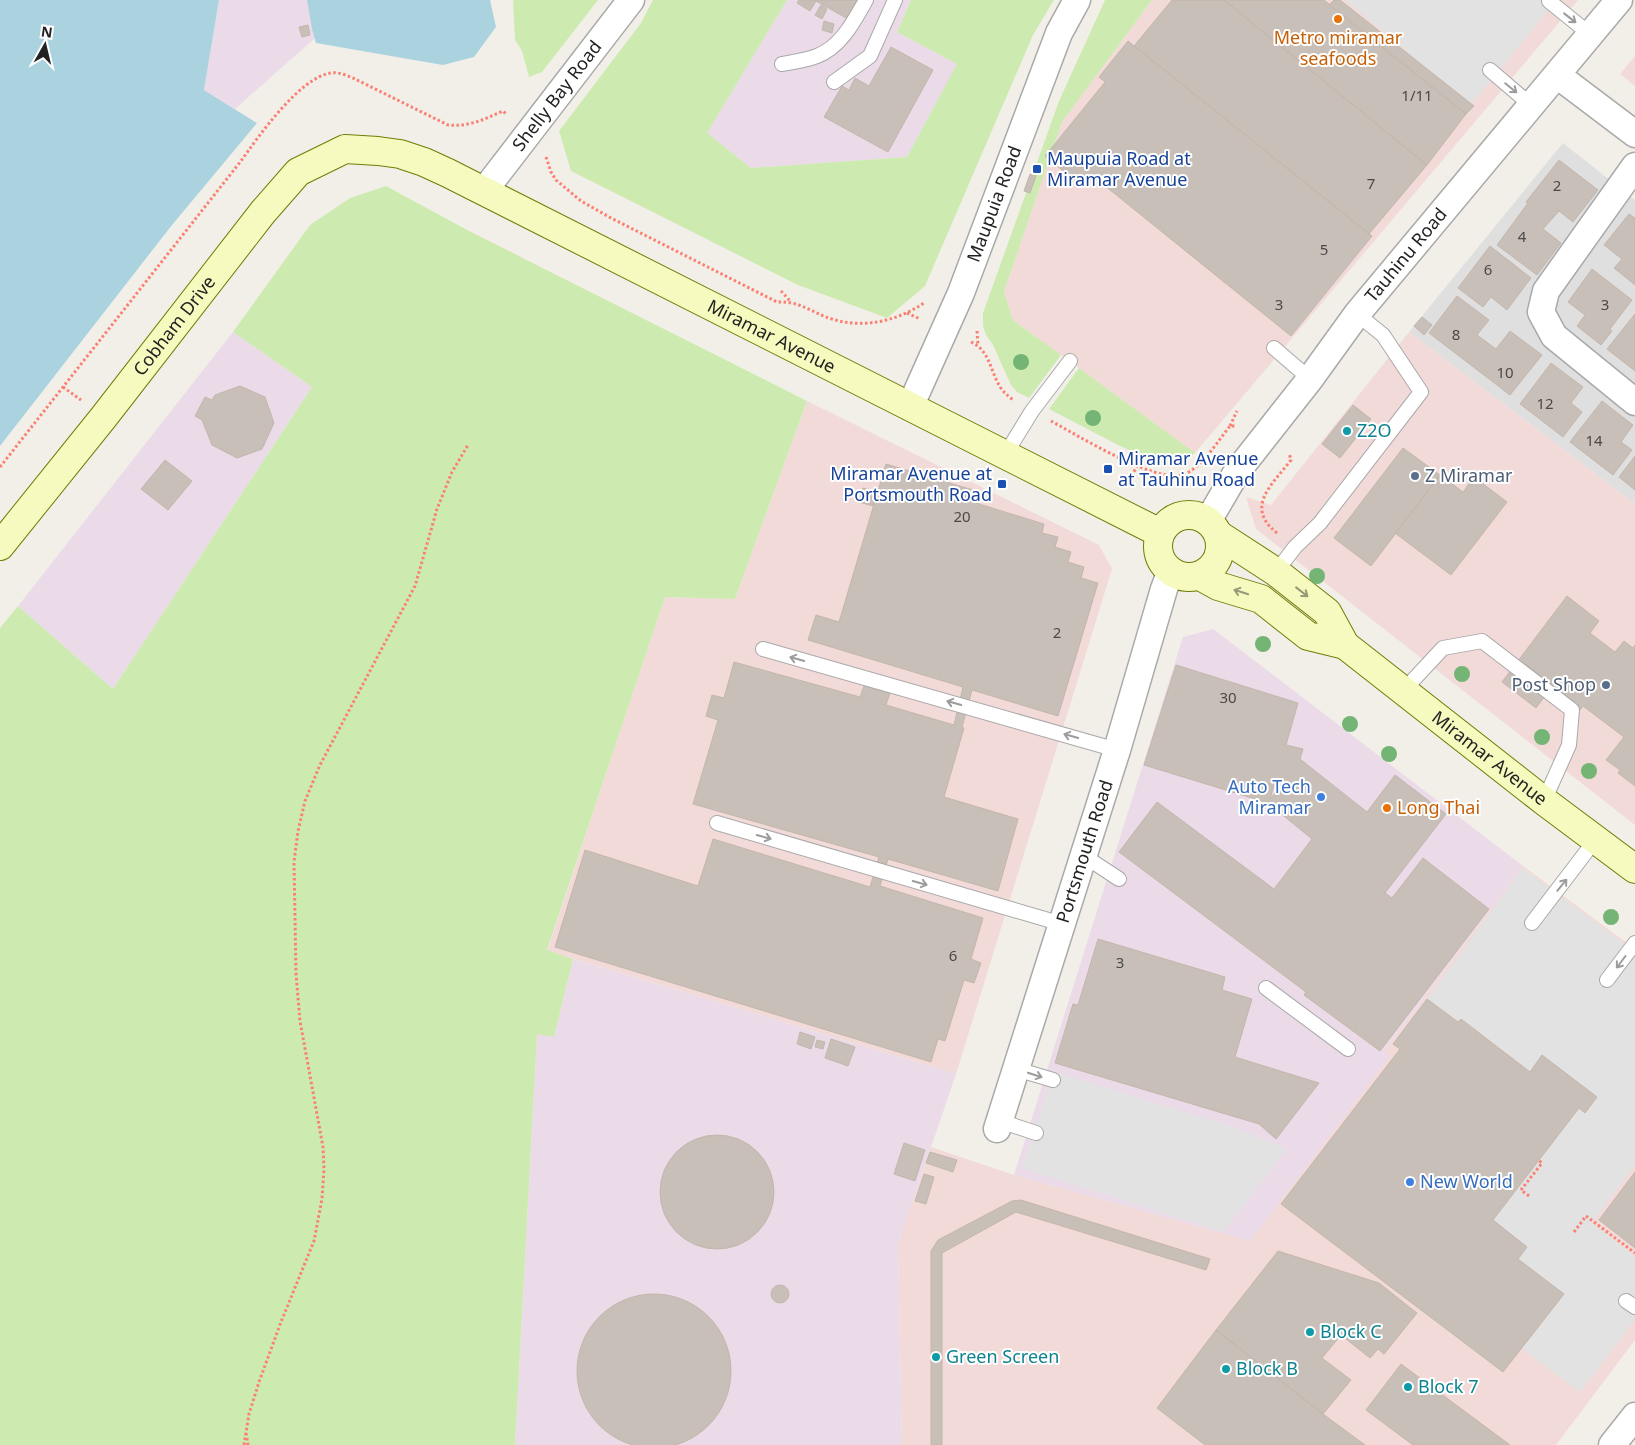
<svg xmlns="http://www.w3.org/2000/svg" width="1635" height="1445" font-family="'Noto Sans',sans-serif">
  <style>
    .residential { fill: #e0dfdf }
    .commercial { fill: #f2dad9 }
    .industrial { fill: #ebdbe8 }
    .grass { fill: #cdebb0 }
    .parking { fill: #e2e2e2 }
    .water { fill: #aad3df }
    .building { fill: #c7bfb8; stroke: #c4b6ab; fill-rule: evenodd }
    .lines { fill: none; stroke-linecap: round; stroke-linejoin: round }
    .lane-casing { stroke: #a9a9a9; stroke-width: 16 }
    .street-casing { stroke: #a9a9a9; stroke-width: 29 }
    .secondary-casing { stroke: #707d05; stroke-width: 30 }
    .path { stroke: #fa8072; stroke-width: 3; stroke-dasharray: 2.5 2.5; stroke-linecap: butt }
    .lane { stroke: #fff; stroke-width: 14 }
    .street { stroke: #fff; stroke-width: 26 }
    .secondary { stroke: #f7fabf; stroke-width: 28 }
    .tree { fill: #74b475 }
    .oneway { stroke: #9c9c9c }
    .oneway2 { stroke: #979978 }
    .food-dot { fill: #e8710a; stroke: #fff; stroke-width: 2 }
    .transit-dot { fill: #1a4fb4; stroke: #fff; stroke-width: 2 }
    .culture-dot { fill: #0f9aa8; stroke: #fff; stroke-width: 2 }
    .service-dot { fill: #5c6f8a; stroke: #fff; stroke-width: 2 }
    .shop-dot { fill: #3f7fe0; stroke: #fff; stroke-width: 2 }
    .labels { text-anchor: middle; stroke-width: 4; stroke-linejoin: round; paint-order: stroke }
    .number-label { font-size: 15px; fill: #4b4948 }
    .food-label { font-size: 18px; fill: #c56008; stroke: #fff }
    .street-label { font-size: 18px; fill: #222; stroke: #fff }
    .transit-label { font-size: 18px; fill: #164399; stroke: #fff; text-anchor: start }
    .culture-label { font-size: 18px; fill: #0d838f; stroke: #fff; text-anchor: start }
    .service-label { font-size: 18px; fill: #4e5e75; stroke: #fff; text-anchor: start }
    .shop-label { font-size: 18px; fill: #366cbe; stroke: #fff; text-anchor: end }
  </style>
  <rect width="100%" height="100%" fill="#f2efe9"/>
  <path class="residential" d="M1563,143L1635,200V504L1409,332Z"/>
  <path class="commercial" d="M1152,0H1578L1195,453L1013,320L1004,292L1062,122Z
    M1635,56V86L1620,74Z
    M1409,332L1635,504V825L1256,529L1246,497L1271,505Z
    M807,401L1099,545L1112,569L956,1074L547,951L665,597L735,599Z
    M1523,866L1635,949V1340L1556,1445H902L898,1244L931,1147L1014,1175L1250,1241L1389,1056L1384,1051Z"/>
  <path class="industrial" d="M219,0H307L315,38L235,109L204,90Z
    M787,0H911L897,32L958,64L907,157L751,168L706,133Z
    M233,332L312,387L113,689L18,606Z
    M1213,629L1523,866L1384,1051L1390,1056L1250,1241L1014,1175L1183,637Z
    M573,959L956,1074L898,1244L902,1445H515L537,1034L554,1037Z"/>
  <path class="grass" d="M513,0H598L542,72L529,77L522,51L515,40Z
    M653,0H787L707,133L751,168L907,157L957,64L897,32L911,0H1054L1033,35L925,286L887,318L798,285L571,171L559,131L641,23Z
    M1105,0H1152L1062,122L1004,292L1013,320L1061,355L1029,398L1017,392L1011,385L993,345L986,335L983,326V313L1059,101Z
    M386,186L469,231L807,401L735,599L665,597L547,950L573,959L554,1037L537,1034L515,1445H0V628L18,606L113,689L312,387L233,332L310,225L350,198Z
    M1079,368L1195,453L1180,464L1162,465L1118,445L1049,409Z"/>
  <path class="parking" d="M1345,0H1557L1471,105Z
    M1523,868L1635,952V1165L1592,1223L1635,1256V1320L1580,1392L1521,1348L1564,1294L1518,1259L1527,1246L1493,1220L1579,1108L1461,1019L1458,1022L1427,999Z
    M1054,1072L1228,1125L1287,1149L1223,1232L1022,1168Z"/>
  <path class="water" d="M0,0H219L204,90L257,123L172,225L0,446Z
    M307,0H490L496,27L474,57L443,65L316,43L312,29Z"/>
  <path class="building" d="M799,0H859L848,19L816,1L810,11L797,3Z
    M1172,0H1224L1427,165L1369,234L1134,46Z
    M1224,0H1324L1466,114L1427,165Z
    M1334,0H1340L1474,106L1466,114L1329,5Z
    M821,5L827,9L822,19L815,15Z
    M824,21L834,24L832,33L822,30Z
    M308,25L310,35L302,37L299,27Z
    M1128,41L1372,236L1291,336L1094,177L1084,188L1045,156L1105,82L1099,77Z
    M891,47L933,70L888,152L824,117L842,86L849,90L855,78L869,86Z
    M1559,160L1598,190L1573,222L1559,211L1543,229L1561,243L1537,275L1497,245L1528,203L1526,202Z
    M1030,174L1036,176L1030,193L1024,191Z
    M1629,214L1635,218V285L1614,268L1622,259L1604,245Z
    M1490,246L1531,278L1507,310L1491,297L1483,307L1458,288Z
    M1592,269L1632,300L1610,329L1612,331L1601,345L1577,326L1585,315L1568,302Z
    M1457,296L1489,320L1477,335L1496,349L1510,331L1542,355L1510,395L1429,333Z
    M1635,314V371L1607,349Z
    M1422,317L1432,325L1424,335L1414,326Z
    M1551,363L1583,387L1571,403L1582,412L1563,437L1520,404Z
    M240,386L265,397L274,423L262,449L237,458L212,445L202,420L195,416L205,397L212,400L215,395Z
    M1602,401L1633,425L1621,442L1632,450L1613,475L1570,442Z
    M1353,405L1371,419L1340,458L1322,444Z
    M1403,448L1440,475L1371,566L1334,538Z
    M1635,456V490L1619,477Z
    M165,460L192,481L168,510L141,489Z
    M886,464L983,493L979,504L1044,524L1042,533L1058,537L1055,547L1071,552L1068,562L1084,567L1081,578L1098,583L1058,716L972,690L962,727L964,728L944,797L1018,819L998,891L888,859L880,886L983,918L971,959L981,963L974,983L964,980L945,1041L938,1039L931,1062L555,947L585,850L698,886L713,839L870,887L879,857L693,804L718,720L706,716L712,695L724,698L734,662L860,697L864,686L890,693L886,705L954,725L963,687L808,640L816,615L839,622Z
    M1440,475L1463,492L1474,477L1507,502L1451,575L1395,533Z
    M863,488L877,492L873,506L859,502Z
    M1567,596L1599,621L1590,633L1615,652L1624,641L1633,648L1635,645V786L1618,773L1620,770L1606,760L1624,737L1583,706L1580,710L1551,688L1536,708L1502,682Z
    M1176,665L1298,703L1286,745L1303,749L1300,759L1367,812L1395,775L1446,814L1385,893L1392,898L1423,858L1489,909L1380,1051L1304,995L1306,992L1119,852L1157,802L1274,889L1312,839L1268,803L1144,765ZM1276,779L1282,784L1270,799Z
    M1098,939L1225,977L1222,990L1252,999L1235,1057L1319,1083L1276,1139L1259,1124L1055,1063L1073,1004L1078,1005Z
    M1427,999L1458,1022L1461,1019L1530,1072L1542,1055L1597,1097L1585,1113L1579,1108L1493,1220L1527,1247L1518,1259L1564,1294L1503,1372L1281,1204L1400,1049L1393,1044Z
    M800,1032L815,1037L811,1049L797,1044Z
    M831,1039L855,1047L848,1066L825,1058Z
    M817,1040L825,1042L823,1049L815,1047Z
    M660 1192a57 57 0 1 1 114 0a57 57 0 1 1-114 0Z
    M904,1143L925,1150L915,1181L894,1174Z
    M930,1152L957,1160L953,1172L926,1163Z
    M1635,1172V1248L1599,1220Z
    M924,1174L934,1177L926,1204L915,1201Z
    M1021,1200L1210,1259L1206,1270L1016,1212L942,1253V1445H931V1251L938,1240L1012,1201Z
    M1278,1251L1379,1283L1417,1313L1384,1354L1378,1349L1370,1358L1341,1335L1322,1358L1351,1380L1323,1414L1216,1330Z
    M771 1294a9 9 0 1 1 18 0a9 9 0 1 1-18 0Z
    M577 1371a77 77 0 1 1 154 0a77 77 0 1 1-154 0Z
    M1216,1330L1323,1414L1365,1445H1205L1157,1408Z
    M1401,1364L1510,1445H1413L1366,1410Z"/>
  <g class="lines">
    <defs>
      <path id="lane" d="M1549,1L1591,35
        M782,64C794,62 807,60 817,56C841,47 854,21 866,0
        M1490,70L1532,106
        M834,82L870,56L895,0
        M1274,348L1310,379
        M1005,455L1032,411L1070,361
        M1276,572L1295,547L1320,523L1421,392L1383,335L1357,314
        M763,649L1117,750
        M1403,691L1443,648L1482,641L1572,710L1569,745L1544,801
        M717,823L1062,924
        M1084,856L1119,879
        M1532,923L1596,839
        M1607,980L1635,943
        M1266,988L1348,1049
        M1016,1069L1053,1080
        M1000,1121L1036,1133
        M1626,1301L1635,1307"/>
      <g id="street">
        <path d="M1557,75L1635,134"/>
        <path d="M1635,166L1546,291L1541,312L1554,336L1635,402"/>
        <path id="s1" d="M484,191L631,0"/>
        <path id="s2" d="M910,407L961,293L1059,33L1077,0"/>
        <path id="s3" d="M1208,521L1236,473L1310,379L1357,314L1619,0"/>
        <path id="s4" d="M997,1129L1117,750L1164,589L1170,573"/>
        <path d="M1612,1445L1635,1416"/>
      </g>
      <g id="secondary">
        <circle cx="1189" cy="546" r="31"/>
        <path id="s5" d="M1219,535L1276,572L1327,612L1345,645L1544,801L1635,869"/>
        <path id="s6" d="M0,546L103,418L263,212L298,172L345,149L378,151L400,154L424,162L448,173L1160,533"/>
        <path d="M1200,576L1218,586L1261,599L1308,636L1345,645"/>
      </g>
    </defs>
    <use href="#lane" class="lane-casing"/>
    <use href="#street" class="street-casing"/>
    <use href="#secondary" class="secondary-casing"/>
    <path class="path" d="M546,157L551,172L556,180L581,201L611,218L777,302C782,302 787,302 792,303C806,306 818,315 832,319C863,329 897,321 924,303
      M781,291L791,302
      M907,313L920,319
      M977,331L978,345
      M971,342C989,350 990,369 999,385C1002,391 1007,395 1013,400
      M63,387L81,400
      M1051,421C1077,435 1155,483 1182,475C1200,470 1218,441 1230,426H1235
      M1230,426L1237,411
      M0,467L241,161C258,137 300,77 331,73C339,72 346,75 353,78L448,125C469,127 485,119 503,111L506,114
      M1127,485L1137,466
      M1277,533C1244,507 1272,485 1291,460L1289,453
      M1529,1196L1521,1190L1542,1163L1538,1160
      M1574,1232L1586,1216L1635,1253
      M246,1433L248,1445
      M244,1445L249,1414L259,1382L281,1322L314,1241L322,1199L324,1169L323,1147L300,1021L296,974L294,862L298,831L305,801L320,765L415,586L437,509L452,472L468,445"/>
    <use href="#lane" class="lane"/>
    <use href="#street" class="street"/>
    <use href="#secondary" class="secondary"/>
  </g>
  <g class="tree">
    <circle cx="1021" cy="362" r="8"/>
    <circle cx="1093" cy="418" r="8"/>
    <circle cx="1317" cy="576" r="8"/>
    <circle cx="1263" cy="644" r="8"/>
    <circle cx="1462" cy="674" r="8"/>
    <circle cx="1350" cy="724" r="8"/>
    <circle cx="1542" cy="737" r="8"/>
    <circle cx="1389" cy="754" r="8"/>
    <circle cx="1589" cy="771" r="8"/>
    <circle cx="1611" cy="917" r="8"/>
  </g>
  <defs><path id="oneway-shaft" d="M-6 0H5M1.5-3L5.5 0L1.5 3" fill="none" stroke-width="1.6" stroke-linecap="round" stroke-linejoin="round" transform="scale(1.25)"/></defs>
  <g class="oneway">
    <use href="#oneway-shaft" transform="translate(1570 18) rotate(38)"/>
    <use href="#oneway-shaft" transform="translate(1511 88) rotate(39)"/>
    <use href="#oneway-shaft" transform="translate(797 659) rotate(-164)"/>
    <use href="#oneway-shaft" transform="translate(954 703) rotate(-164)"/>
    <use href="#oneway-shaft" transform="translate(1071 736) rotate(-164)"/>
    <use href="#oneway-shaft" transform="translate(764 837) rotate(16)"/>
    <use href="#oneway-shaft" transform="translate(920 883) rotate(16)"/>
    <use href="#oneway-shaft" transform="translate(1562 885) rotate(-51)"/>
    <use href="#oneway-shaft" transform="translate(1621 962) rotate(127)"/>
    <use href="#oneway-shaft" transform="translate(1035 1075) rotate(18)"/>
  </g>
  <g class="oneway2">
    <use href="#oneway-shaft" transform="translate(1241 592) rotate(-162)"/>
    <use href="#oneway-shaft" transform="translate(1302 592) rotate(38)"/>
  </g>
  <g class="food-dot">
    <circle cx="1338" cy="19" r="5"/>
    <circle cx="1387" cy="808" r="5"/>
  </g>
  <g class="transit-dot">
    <rect x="1032" y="164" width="10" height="10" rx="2.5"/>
    <rect x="1103" y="464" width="10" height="10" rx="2.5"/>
    <rect x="997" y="479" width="10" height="10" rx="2.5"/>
  </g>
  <g class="culture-dot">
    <circle cx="1347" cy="431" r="5"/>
    <circle cx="1310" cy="1332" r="5"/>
    <circle cx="936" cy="1357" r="5"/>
    <circle cx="1226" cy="1369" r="5"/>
    <circle cx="1408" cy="1387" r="5"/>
  </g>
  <g class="service-dot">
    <circle cx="1415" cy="476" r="5"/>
    <circle cx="1606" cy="685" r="5"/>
  </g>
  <g class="shop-dot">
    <circle cx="1321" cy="797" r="5"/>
    <circle cx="1410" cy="1182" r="5"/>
  </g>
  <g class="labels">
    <g class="number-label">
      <text x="1417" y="101">1/11</text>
      <text x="1371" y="189">7</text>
      <text x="1557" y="191">2</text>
      <text x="1522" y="242">4</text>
      <text x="1324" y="255">5</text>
      <text x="1488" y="275">6</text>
      <text x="1279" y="310">3</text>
      <text x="1605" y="310">3</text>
      <text x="1456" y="340">8</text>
      <text x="1505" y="378">10</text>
      <text x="1545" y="409">12</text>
      <text x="1594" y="446">14</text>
      <text x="962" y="522">20</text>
      <text x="1057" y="638">2</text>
      <text x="1228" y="703">30</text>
      <text x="953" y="961">6</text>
      <text x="1120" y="968">3</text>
    </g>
    <g class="food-label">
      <text x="1338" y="44">Metro miramar<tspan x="1338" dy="21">seafoods</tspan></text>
      <text x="1397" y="814" text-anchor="start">Long Thai</text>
    </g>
    <g class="street-label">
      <text dy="6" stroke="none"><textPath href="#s1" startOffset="120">Shelly Bay Road</textPath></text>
      <text dy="6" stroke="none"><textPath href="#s2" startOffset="220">Maupuia Road</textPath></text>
      <text dy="6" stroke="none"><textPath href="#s3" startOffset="332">Tauhinu Road</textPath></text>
      <text dy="6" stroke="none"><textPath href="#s6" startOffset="281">Cobham Drive</textPath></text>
      <text dy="6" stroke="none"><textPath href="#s6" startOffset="1000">Miramar Avenue</textPath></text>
      <text dy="6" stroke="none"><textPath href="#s5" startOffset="354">Miramar Avenue</textPath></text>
      <text dy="6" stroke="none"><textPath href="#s4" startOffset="291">Portsmouth Road</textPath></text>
    </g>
    <g class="transit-label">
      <text x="1047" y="165">Maupuia Road at<tspan x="1047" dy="21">Miramar Avenue</tspan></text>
      <text x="1118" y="465">Miramar Avenue<tspan x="1118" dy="21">at Tauhinu Road</tspan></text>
      <text x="992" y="480" text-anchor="end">Miramar Avenue at<tspan x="992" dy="21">Portsmouth Road</tspan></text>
    </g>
    <g class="culture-label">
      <text x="1357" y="437">Z2O</text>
      <text x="1320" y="1338">Block C</text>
      <text x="946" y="1363">Green Screen</text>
      <text x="1236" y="1375">Block B</text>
      <text x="1418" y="1393">Block 7</text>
    </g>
    <g class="service-label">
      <text x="1425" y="482">Z Miramar</text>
      <text x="1596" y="691" text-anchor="end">Post Shop</text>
    </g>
    <g class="shop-label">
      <text x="1311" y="793">Auto Tech<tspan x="1311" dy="21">Miramar</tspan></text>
      <text x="1420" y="1188" text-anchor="start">New World</text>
    </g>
  </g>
  <g transform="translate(45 45) rotate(8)" stroke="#ffffff" stroke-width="4" paint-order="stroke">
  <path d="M0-4L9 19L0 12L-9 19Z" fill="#222222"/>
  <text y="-8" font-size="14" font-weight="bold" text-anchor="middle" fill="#222222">N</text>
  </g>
</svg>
